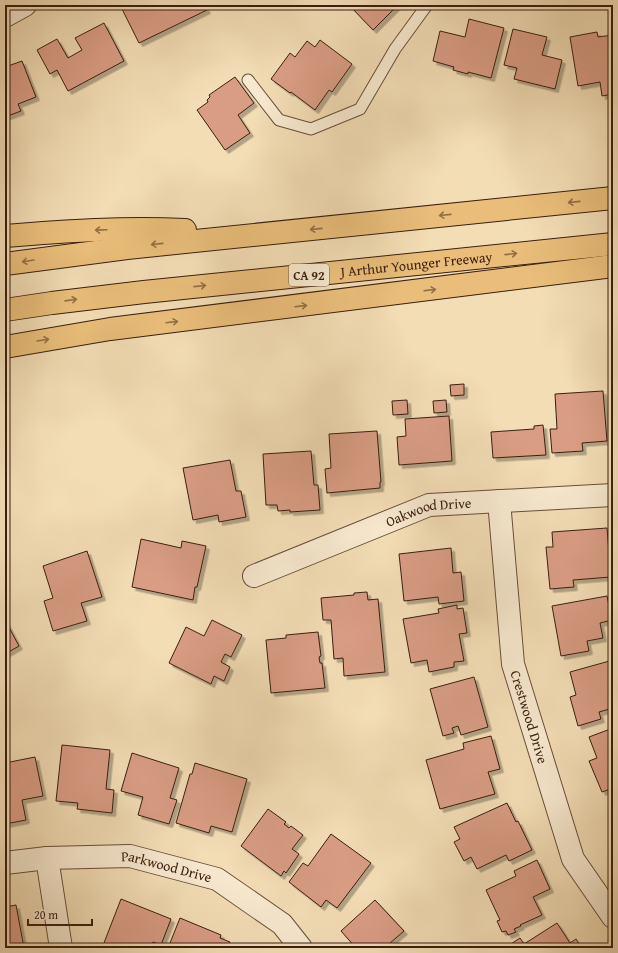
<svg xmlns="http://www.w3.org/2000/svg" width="618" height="953" font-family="'Gentium Book Plus',serif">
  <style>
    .building { fill: #d99d84; stroke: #391e10; filter: url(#shadow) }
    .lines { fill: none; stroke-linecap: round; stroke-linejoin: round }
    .lane-casing { stroke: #684e39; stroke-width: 13 }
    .street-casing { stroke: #684e39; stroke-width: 24 }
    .highway-casing { stroke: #391e10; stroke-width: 24 }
    .lane { stroke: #f7e9cf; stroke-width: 11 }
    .street { stroke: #f7e9cf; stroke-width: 22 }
    .highway { stroke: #eabe7a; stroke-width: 22 }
    .oneway { stroke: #926e45 }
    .labels { text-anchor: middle; stroke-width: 3; stroke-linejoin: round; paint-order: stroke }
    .shield { fill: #f7e9cf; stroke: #725b49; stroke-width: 1 }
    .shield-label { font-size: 13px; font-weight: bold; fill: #391e10 }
    .street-label { font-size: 14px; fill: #391e10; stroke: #f7e9cf }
  </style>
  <defs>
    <filter id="shadow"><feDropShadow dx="3.5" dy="3.5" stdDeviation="0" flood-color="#0004"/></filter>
  </defs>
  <rect width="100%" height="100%" fill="#f3ddb5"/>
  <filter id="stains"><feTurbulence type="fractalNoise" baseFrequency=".005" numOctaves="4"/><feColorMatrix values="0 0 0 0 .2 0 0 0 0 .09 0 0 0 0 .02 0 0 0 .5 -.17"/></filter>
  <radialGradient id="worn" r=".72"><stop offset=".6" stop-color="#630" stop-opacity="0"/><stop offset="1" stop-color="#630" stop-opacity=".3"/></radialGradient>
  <path class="building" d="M120,5H204L207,10L139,43Z
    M349,5H398L373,30Z
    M469,19L504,28L491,78L468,72V74L453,70L454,67L433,61L440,31L465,37Z
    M104,23L124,61L68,91L57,70L50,74L37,50L57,39L68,58L82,50L75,38Z
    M513,29L547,37L542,55L562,60L555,89L514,79L517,68L504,65Z
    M597,32L598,37L613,35V94L602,96L600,82L578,86L570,37Z
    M320,40L352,64L332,92L329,90L315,110L291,92L290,93L271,79L290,53L295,57L307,41L315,47Z
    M22,61L36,97L18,104L21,111L5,117V67Z
    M235,77L254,103L238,115L250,133L225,150L197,110L208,102L207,100L210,97L209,95Z
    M464,384V395L451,396L450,385Z
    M603,391L607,441L582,443L583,451L552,453L550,429H557L555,394Z
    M407,400L408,414L393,415L392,401Z
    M446,400L447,412L434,413L433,401Z
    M449,416L452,461L399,465L397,437L406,436L405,419Z
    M543,425L546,455L493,458L491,432L534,429V426Z
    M377,431L381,482H380V488L327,493L325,469L331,468L329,434Z
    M311,451L314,485H318L320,510L290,512V510L278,511L277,505H266L263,454Z
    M230,460L236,491H241L246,517L219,522L218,515L193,520L183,468Z
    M607,528L611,577L573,580L574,587L550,589L546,547H553L552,532Z
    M141,539L181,548L182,541L206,546L197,587H195L193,600L132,587Z
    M451,548L453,573L461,572L464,601L439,604L438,597L404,601L399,554Z
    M87,551L102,597L81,603L87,621L53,631L44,601L53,598L43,566Z
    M367,592L368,600L378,599L385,672L344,676L343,658L334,659L331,620H323L321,598L354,595V593Z
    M607,596L612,620L600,623L603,638L587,641L589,651L561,656L552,606Z
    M457,605V609L463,608L467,633L459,634L464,661L454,662V667L429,672L427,660L411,663L403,619L439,613L438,609Z
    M5,620L19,646L5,654Z
    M212,620L242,635L231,657L225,654L221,662L230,667L224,681L214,676L211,684L169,663L186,627L204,636Z
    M318,632L321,656L319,657L320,663H322L325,688L271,693L266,640L286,638V635Z
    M613,660V708L599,712L601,719L578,726L570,697L576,695L570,672Z
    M474,677L488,727L461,735L458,726L452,728L454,733L443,736L430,689Z
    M613,728V788L602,792L589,761L597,758L589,737Z
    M491,736L500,769L488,772L495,794L440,809L426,760L464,749L463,743Z
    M62,745L110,750L106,789L114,790L112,813L77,809L78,803L56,801Z
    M132,753L179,768L170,798L177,800L169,824L138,815L143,797L121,791Z
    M35,757L43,796L22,800L26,820L5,824V763Z
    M195,763L247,779L232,832L211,826L209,833L176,823L190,774H192Z
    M507,803L516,822L518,821L532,850L509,861L506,855L477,869L471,857L464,861L454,842L460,839L454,827Z
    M268,809L286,822L284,824L289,828L291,826L303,835L292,849L299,854L286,873L284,871L281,876L241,846Z
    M331,834L371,863L337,908L326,900L321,907L289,882L303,863L308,866Z
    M537,860L550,889L533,897L542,915L520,925L521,926L514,929L516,932L508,935L506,931L502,932L497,921L500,920L486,890L516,876L514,871Z
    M121,899L171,919L161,945L153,942L150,948H102Z
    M375,900L404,931L390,943L395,948H356L341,931Z
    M16,905L24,948H5V907Z
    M180,918L221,935L220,938L230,942L228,948H168Z
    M557,923L570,943L576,939L582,948H505L520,938L524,944Z"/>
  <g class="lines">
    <defs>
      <path id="lane" d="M248,80L279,120L311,129L360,109L395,49L427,5"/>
      <g id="street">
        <path d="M5,16L25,5"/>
        <path id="s1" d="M499,501L513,664L573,859L613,917"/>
        <path id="s2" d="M254,576L429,505L613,495"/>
        <path d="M47,858L61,948"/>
        <path id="s3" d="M5,863L47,858L130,856L217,879L282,924L301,948"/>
      </g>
      <g id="highway">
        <path d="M5,236C65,231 125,227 185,230"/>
        <path d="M5,264L127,248L613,198"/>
        <path id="s4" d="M5,310L52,303L144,292L613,244"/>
        <path d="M5,347L110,329L613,266"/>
      </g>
    </defs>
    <use href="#lane" class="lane-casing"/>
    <use href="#street" class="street-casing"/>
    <use href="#highway" class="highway-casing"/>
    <use href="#lane" class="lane"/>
    <use href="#street" class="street"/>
    <use href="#highway" class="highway"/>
  </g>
  <defs><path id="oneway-shaft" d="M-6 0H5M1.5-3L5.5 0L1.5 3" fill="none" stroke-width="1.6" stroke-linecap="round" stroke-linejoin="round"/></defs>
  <g class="oneway">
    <use href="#oneway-shaft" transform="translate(574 202) rotate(174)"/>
    <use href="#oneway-shaft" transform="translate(445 215) rotate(174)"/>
    <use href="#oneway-shaft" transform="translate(316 229) rotate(174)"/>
    <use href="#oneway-shaft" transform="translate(101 230) rotate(178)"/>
    <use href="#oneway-shaft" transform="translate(157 244) rotate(174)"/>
    <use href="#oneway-shaft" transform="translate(511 254) rotate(-6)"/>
    <use href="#oneway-shaft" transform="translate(28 261) rotate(171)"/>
    <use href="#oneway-shaft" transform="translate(200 286) rotate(-6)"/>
    <use href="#oneway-shaft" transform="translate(430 290) rotate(-7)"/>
    <use href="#oneway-shaft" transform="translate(71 300) rotate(-8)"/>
    <use href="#oneway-shaft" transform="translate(301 306) rotate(-7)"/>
    <use href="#oneway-shaft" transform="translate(172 322) rotate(-7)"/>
    <use href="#oneway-shaft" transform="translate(43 340) rotate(-9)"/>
  </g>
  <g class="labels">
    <rect class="shield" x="289" y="264" width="40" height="22" rx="3"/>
    <g class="shield-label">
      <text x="309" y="280">CA 92</text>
    </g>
    <g class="street-label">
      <text dy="5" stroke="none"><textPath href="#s4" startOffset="414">J Arthur Younger Freeway</textPath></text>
      <text dy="5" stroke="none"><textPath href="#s2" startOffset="187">Oakwood Drive</textPath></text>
      <text dy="5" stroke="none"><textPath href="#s1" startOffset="219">Crestwood Drive</textPath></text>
      <text dy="5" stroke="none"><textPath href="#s3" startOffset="163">Parkwood Drive</textPath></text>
    </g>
  </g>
  <rect width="618" height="953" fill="none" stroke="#f3ddb5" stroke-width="20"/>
  <rect x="6" y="6" width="606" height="941" fill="none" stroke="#391e10" stroke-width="2"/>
  <rect x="10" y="10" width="598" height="933" fill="none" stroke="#391e10"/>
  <path d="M28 919v6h64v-6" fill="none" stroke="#391e10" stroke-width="2"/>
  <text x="34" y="919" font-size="12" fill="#391e10" stroke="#f7e9cf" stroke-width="3" paint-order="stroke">20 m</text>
  <rect width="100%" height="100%" filter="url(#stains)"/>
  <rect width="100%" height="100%" fill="url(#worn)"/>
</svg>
